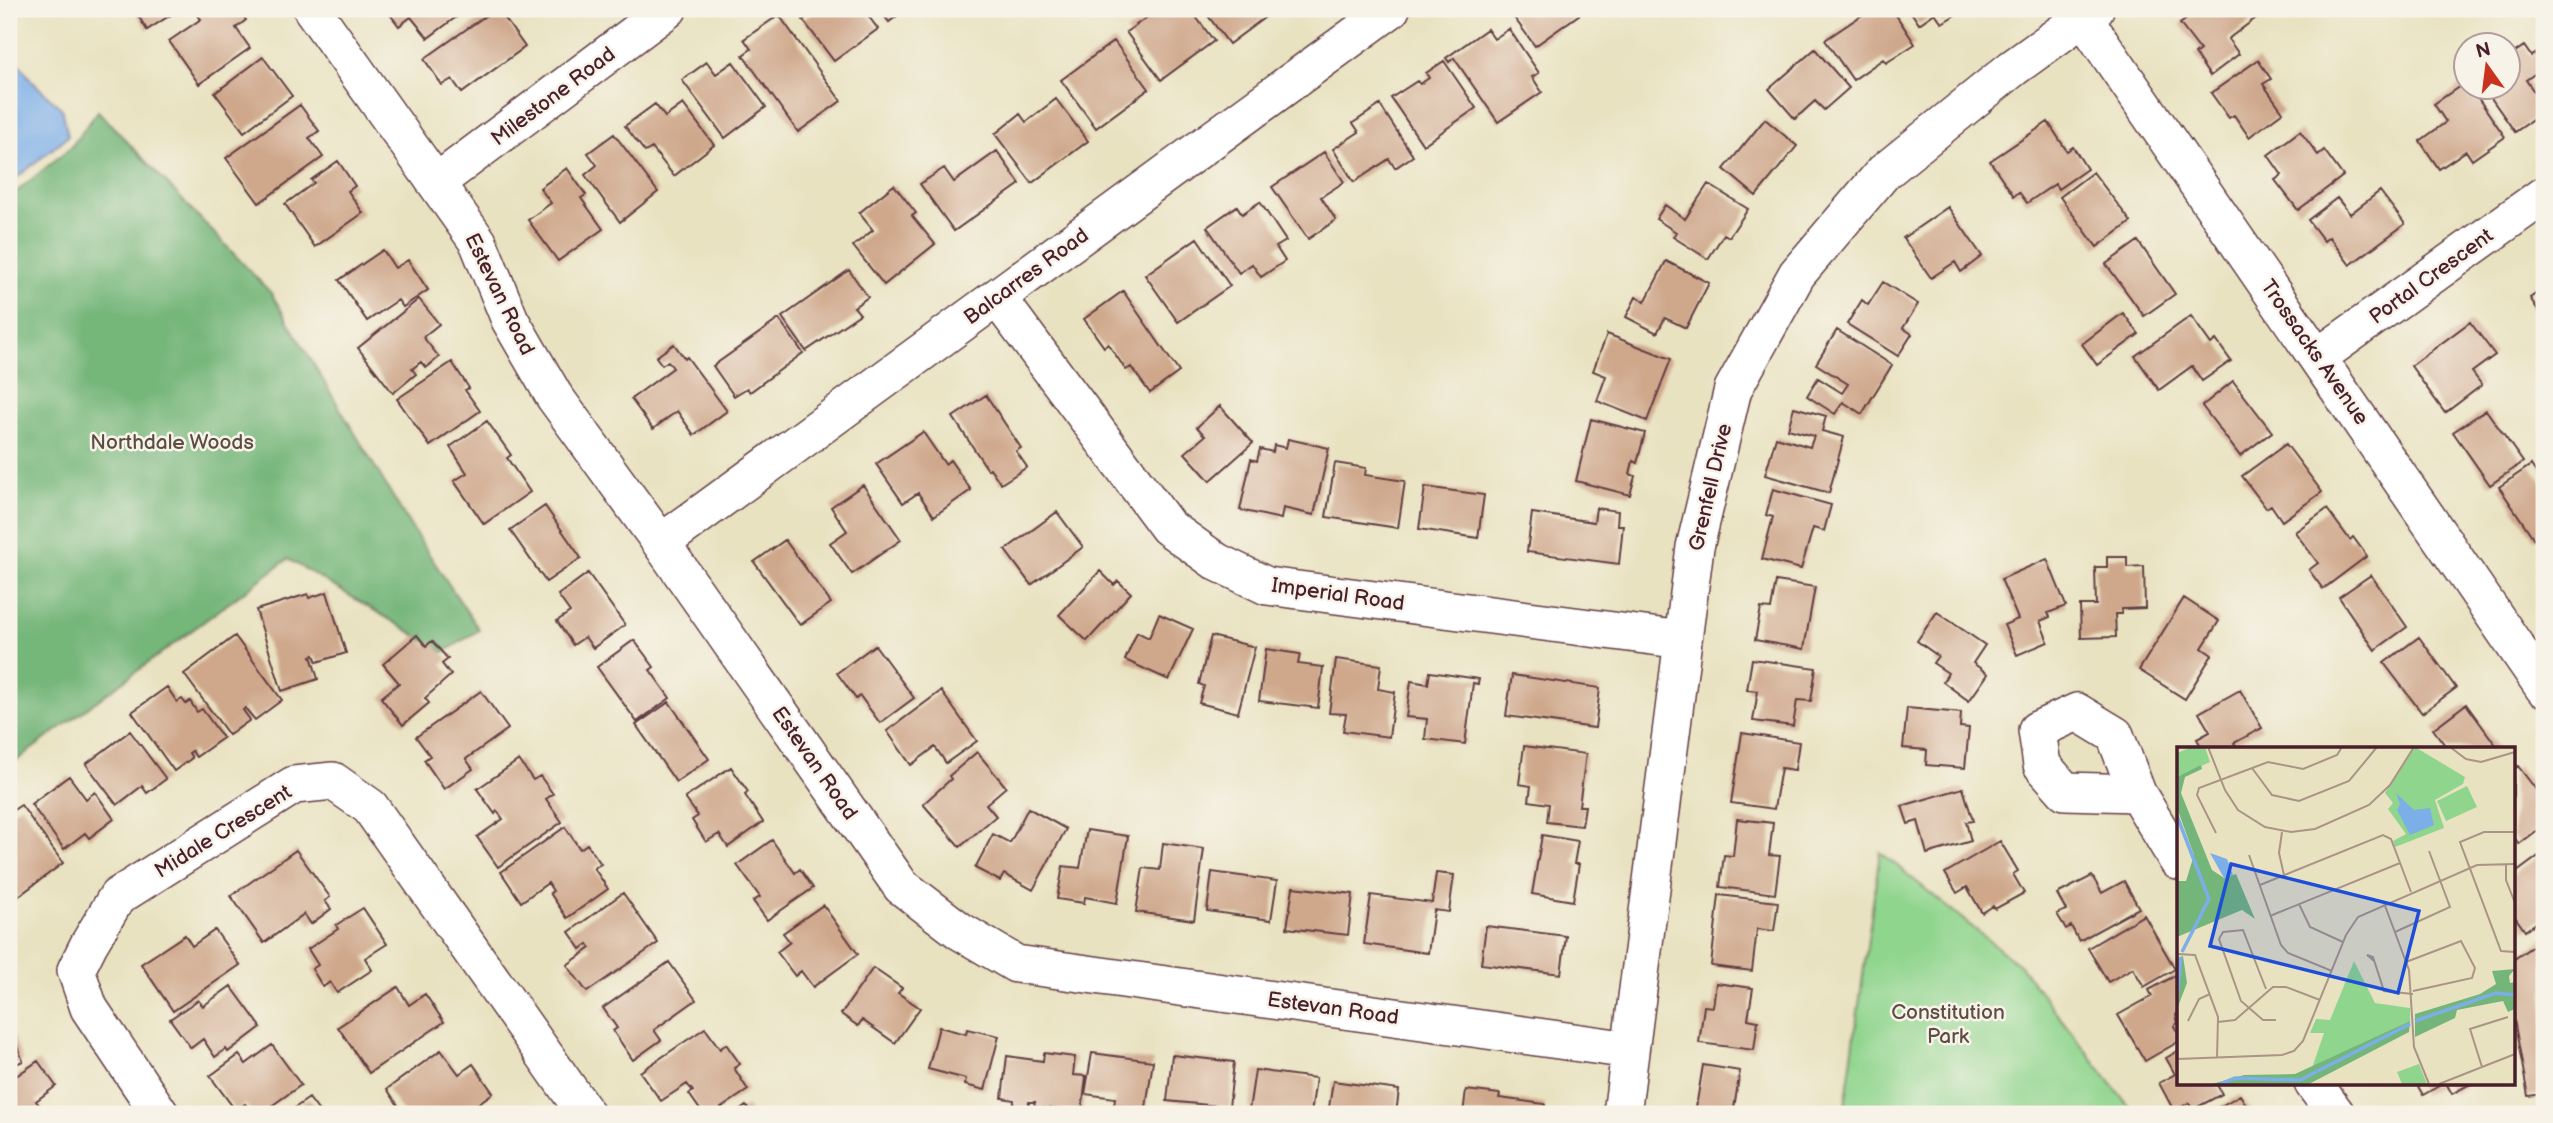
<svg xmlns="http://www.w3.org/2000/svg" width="2553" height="1123" font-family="'Balsamiq Sans',sans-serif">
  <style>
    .green { fill: #90d58e; stroke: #6d7a5c; stroke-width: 2 }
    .forest { fill: #74b679; stroke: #5f6a52; stroke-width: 2 }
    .water { fill: #7caee8; stroke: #63668a; stroke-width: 2 }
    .building { fill: #cfa88c }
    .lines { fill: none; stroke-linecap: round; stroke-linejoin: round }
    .minor-casing { stroke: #623c42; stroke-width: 40 }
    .minor { stroke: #fff; stroke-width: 37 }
    .labels { text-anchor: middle; stroke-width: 5; stroke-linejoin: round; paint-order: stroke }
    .street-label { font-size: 21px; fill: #4a1f2b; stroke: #f7f3e8 }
    .park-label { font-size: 21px; fill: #5c4c44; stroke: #f7f3e8 }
    .inset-river { fill: none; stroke: #7caee8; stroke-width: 3.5 }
    .inset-road { fill: none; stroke: #a99485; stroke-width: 2 }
    .view { fill: #1d4ed8; fill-opacity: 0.15; stroke: #1d4ed8; stroke-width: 3.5 }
    .inset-edge { fill: none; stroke: #4a1f2b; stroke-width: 3.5 }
  </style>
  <rect width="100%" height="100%" fill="#f7f3e8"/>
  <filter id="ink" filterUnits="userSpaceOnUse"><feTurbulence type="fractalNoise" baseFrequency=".0143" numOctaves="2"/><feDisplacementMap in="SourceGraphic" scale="14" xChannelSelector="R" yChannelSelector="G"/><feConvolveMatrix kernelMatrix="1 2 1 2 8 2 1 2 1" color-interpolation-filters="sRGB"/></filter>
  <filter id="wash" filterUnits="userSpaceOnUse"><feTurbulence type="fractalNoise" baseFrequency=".00686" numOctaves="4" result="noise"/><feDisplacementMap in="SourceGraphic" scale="28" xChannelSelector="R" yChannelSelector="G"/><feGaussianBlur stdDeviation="1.57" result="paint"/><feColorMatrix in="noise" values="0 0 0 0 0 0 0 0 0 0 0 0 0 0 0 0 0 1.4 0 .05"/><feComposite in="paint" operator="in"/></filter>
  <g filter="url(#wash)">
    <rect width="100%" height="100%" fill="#e9e2c1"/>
    <path class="green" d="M1880,852L2020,966L2135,1114H1844Z"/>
    <path class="forest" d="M98,111L271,293L411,527L479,630L444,652L288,559L9,766V198L71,147Z"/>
    <path class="water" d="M9,50L32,81L62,109L68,136L9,184Z"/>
    <g id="blocks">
      <path class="building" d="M134,9H180L147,30Z
        M201,9H238L246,20L236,28L250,48L199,84L169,41L201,19L196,13Z
        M386,9H467L428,38L411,17L399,26Z
        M495,9H498L525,47L462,93L452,79L442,85L424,59Z
        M817,9H863L878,29L834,61L803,20Z
        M879,9H906L889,22Z
        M1159,9H1190L1214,41L1161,80L1126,32Z
        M1203,9H1276L1229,44Z
        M1515,9H1587L1535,46L1510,12Z
        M1613,9H1627L1617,16Z
        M1871,9H1892L1915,44L1886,63L1883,59L1853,80L1825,40Z
        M1909,9H1965L1942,23L1935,13L1919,24Z
        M2200,9H2255L2260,15L2228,39L2239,54L2210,76L2195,54L2200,50L2180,24Z
        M779,15L841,101L798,132L743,55L751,49L744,39Z
        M1487,29L1494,39L1509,29L1539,73L1532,77L1542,92L1498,122L1454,58L1449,62L1446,58Z
        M1114,41L1149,89L1096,128L1061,80Z
        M2524,46L2531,56L2544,48V85L2536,73L2526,80L2544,106V112L2515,132L2484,88H2508V57Z
        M1815,49L1849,88L1824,110L1815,101L1795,119L1769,89Z
        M263,57L292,96L244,132L215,93Z
        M2258,60L2271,79L2263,84L2283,112L2249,137L2234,115L2229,118L2211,93Z
        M1444,61L1476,108L1423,145L1391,98L1417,81L1420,84L1429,78L1426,73Z
        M707,62L716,74L733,62L766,107L725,138L682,80Z
        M2466,82V88H2471L2505,137L2472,160L2466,151L2439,169L2420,141L2446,122L2434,104Z
        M1056,99L1088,141L1032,183L995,134L1020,114L1026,122Z
        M655,104L665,117L683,104L714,145L674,176L652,148L645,152L625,126Z
        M300,105L319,131L309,138L323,157L259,203L226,158Z
        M1380,105L1413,156L1395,168L1389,159L1354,182L1333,149L1359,132L1353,123Z
        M1765,119L1797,146L1756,196L1724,169Z
        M2048,122L2067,151L2073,147L2087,169L2058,189L2055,184L2027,203L2019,192L2014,196L1990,161Z
        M2300,131L2318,155L2324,150L2343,176L2298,210L2275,180L2282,175L2268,155Z
        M614,134L658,192L620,222L585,175L597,165L588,153Z
        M997,151L1020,184L954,231L920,184L944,168L954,182Z
        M1324,152L1344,182L1321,197L1336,220L1308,239L1272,187Z
        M338,161L355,186L348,191L363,213L315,247L285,204L314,183L311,180Z
        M567,168L586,195L581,198L603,229L558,261L528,220L551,203L540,188Z
        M2093,172L2131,222L2097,247L2060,197Z
        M1708,184L1748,209L1729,237L1724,234L1708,259L1673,237L1676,232L1656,219L1665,205L1685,219Z
        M894,185L916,213L912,216L935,244L884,285L853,246L873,230L859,213Z
        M2380,191L2405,224L2350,265L2329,237L2324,241L2308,220L2337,198L2350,214Z
        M1260,202L1286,241L1276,247L1285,261L1261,277L1252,264L1239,273L1207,227L1237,206L1242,214Z
        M1948,207L1982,256L1961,272L1955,262L1931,278L1903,238Z
        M1197,238L1230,286L1178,322L1145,275Z
        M2138,241L2175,294L2144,316L2106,264Z
        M383,250L395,268L408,260L428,290L403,307L398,300L367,321L339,280Z
        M1666,261L1709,283L1686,328L1665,318L1657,333L1626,317L1636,297L1645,302Z
        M849,270L868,297L854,307L860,314L806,351L782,317Z
        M1883,282L1918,304L1903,328L1912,334L1898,356L1847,324L1862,300L1868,305Z
        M2544,288V319L2530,298Z
        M1123,291L1179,372L1150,393L1131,367L1126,370L1108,344L1104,347L1084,319Z
        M419,299L439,324L423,337L439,357L426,368L421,362L412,369L416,374L393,393L358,348Z
        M2123,313L2139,334L2097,365L2082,344Z
        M2191,316L2211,344L2216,340L2231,361L2202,381L2192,366L2159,390L2135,356Z
        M779,319L803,353L750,392L747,388L734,396L713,366Z
        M2470,322L2495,355L2472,372L2482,385L2445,413L2411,366Z
        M1837,330L1892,365L1862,414L1843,402L1835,414L1807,396L1818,378L1842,393L1848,384L1816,364Z
        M1607,334L1671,359L1647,421L1597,401L1606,376L1593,371Z
        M674,344L685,359L687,357L727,411L694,435L677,411L653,429L631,399L673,368L668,361L662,365L656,357Z
        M452,362L469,388L465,390L480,411L430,446L397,399Z
        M2233,381L2272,432L2240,456L2202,406Z
        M986,395L1021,448L1016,451L1027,467L1001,484L990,468L988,470L953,417Z
        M1220,406L1253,443L1210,481L1185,453L1205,436L1197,427Z
        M1794,407L1826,416L1822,431L1844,437L1829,493L1765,475L1776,437L1810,447L1814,436L1788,429Z
        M2486,410L2523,462L2490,485L2453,432Z
        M1591,419L1645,433L1637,463L1633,461L1630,474L1635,476L1630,495L1576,481Z
        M487,421L511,455L507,458L530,492L484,524L454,481L467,473L450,447Z
        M923,432L945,464L950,460L971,490L934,516L918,493L903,503L876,464Z
        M1288,439L1329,448L1314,515L1283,508L1281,519L1240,510L1251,459L1257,461L1260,449L1273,452L1274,445L1286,448Z
        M2286,444L2322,492L2282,521L2271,505L2266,508L2242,476Z
        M1335,463L1366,468L1365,475L1405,481L1398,528L1326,517Z
        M2531,465L2544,485V533L2534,539L2499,487Z
        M863,485L901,540L852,574L830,543L847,531L831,507Z
        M1425,487L1484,495L1478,538L1419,529Z
        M1773,489L1831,505L1824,531L1813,528L1801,569L1762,559L1773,517L1766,515Z
        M545,506L581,558L546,582L510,530Z
        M1596,508L1618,511L1617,525H1623L1619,564L1527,552L1532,513L1594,522Z
        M2327,509L2350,540L2353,537L2367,556L2323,589L2309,570L2318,563L2295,532Z
        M1057,512L1083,547L1031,585L1005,550Z
        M785,540L831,603L800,625L754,562Z
        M2107,557H2127V567L2144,566L2145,608L2122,609V614H2115L2116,637L2081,638L2080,605H2096L2095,567H2107Z
        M2047,559L2066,606L2048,613L2050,617L2040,621L2048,642L2017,655L2004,625L2018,619L2001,579Z
        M1100,571L1114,585L1118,581L1131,593L1087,641L1059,615Z
        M588,573L625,625L593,648L585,637L573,645L557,621L570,612L558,595Z
        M2371,575L2407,627L2375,650L2339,597Z
        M1776,581L1815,587L1804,649L1755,640L1761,608L1771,609Z
        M327,592L346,653L317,662L314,655L311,656L318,679L282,691L256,610L308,594L309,598Z
        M2184,598L2219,621L2202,648L2212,655L2185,699L2139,670Z
        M1937,612L1985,645L1973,663L1988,674L1969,701L1943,682L1948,673L1933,663L1938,656L1917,641Z
        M1159,614L1193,629L1169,680L1125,660L1137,632L1149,638Z
        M417,635L426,646L432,641L448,659L442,664L451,675L425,698L429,703L403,725L381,698L399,683L383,664Z
        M235,636L282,700L255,720L245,708L243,710L250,720L229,735L184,674Z
        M1211,636L1255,647L1238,713L1199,703L1204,686L1199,684Z
        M2419,637L2456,688L2422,713L2384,663Z
        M634,640L654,667L650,670L670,698L637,722L597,667Z
        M875,645L914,698L880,723L860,696L856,699L837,673Z
        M1266,649L1300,654L1298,664L1323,667L1318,708L1259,701Z
        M1336,659L1381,665L1378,689L1395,692L1389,737L1343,731L1346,714L1329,713Z
        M1752,659L1816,668L1811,701L1797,700L1793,726L1753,721L1758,691L1747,690Z
        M1430,672L1479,679L1478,684L1473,683L1465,744L1425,739L1427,719L1406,717L1411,681L1428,684Z
        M1512,675L1600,688L1595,728L1506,716Z
        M167,687L177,702L182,699L186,704L190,701L197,712L202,709L223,738L196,757L192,751L189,753L192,758L174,771L132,712Z
        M2240,690L2262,728L2234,743L2238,748H2202L2197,739L2210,732L2199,713Z
        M481,691L508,729L466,759L473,769L444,789L424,760L430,756L416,737Z
        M941,691L977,741L946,763L935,747L911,765L887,731Z
        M669,702L709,759L676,782L636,725Z
        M2466,704L2498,748H2447L2433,729Z
        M1907,708L1961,713L1960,727L1969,728L1965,768L1926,765L1927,750L1903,748Z
        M130,731L166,779L147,793L142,786L117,805L86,764Z
        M1742,733L1799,742L1795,770L1781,768L1774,809L1731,803Z
        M1524,746L1586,754L1579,806H1585L1582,826L1547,822L1549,804L1529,801L1531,786L1519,784Z
        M977,752L1006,787L986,804L996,816L960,847L923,804L951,779L949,776Z
        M519,760L533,780L540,776L553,794L546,799L562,822L498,867L477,837L503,819L497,811L495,814L477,789Z
        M2518,766L2544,800V825L2519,844L2513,836V770Z
        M731,767L748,792L745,795L763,822L728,847L719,834L706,842L692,820L698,816L685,798Z
        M69,776L86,799L95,792L114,819L89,838L85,833L64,849L31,804Z
        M1963,788L1973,821L1966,822L1971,841L1927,854L1918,821L1908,824L1902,806Z
        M21,805L63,863L12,901L9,897V813Z
        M1028,808L1066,829L1033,890L1004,874L1000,881L975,868L993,834L1010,843Z
        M1737,819L1773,823L1769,855L1780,856L1775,894L1720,887L1724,855L1733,856Z
        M565,827L580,849L587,844L601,864L594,868L608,889L567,918L550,893L553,891L548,883L521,902L501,872Z
        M1087,830L1128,836L1117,903L1085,897L1084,903L1057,899L1063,866L1080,868Z
        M1542,835L1578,841L1574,864H1579L1573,901L1532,894Z
        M772,840L795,873L800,869L813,888L767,920L753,901L760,897L737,865Z
        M2000,841L2018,871L2013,874L2024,893L1995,909L1993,906L1982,913L1967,887L1957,893L1945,873Z
        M1163,843L1204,849L1194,920L1136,912L1143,868L1160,870Z
        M296,850L330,897L325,901L331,909L311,924L304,914L264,943L231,896Z
        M2544,852V917L2525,931L2513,914V875Z
        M1212,872L1277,881L1271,920L1207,911Z
        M1436,873L1454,875L1449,912L1434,910L1428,953L1364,944L1371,895L1432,903Z
        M2092,876L2102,893L2124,881L2139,908L2079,941L2071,926L2066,929L2057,914L2066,910L2057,894Z
        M1293,887L1353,894L1348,935L1287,928Z
        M623,893L658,943L587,992L567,965L591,948L588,944L581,949L569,932Z
        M1719,895L1778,902L1774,931L1757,929L1752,971L1711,966Z
        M823,905L858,954L813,987L801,971L795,976L777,952L790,942L783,933Z
        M363,908L387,944L365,958L372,970L337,993L330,982L323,987L312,969L318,965L308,949L338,929L336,925Z
        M2144,915L2175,969L2144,987L2133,968L2108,982L2088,948Z
        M1486,926L1566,936L1561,974L1481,964Z
        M215,930L240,965L173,1011L141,964L185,935L192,946Z
        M2544,938V1094L2528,1096L2513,1014V960Z
        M669,962L696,1000L654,1030L661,1040L633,1060L613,1031L617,1028L603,1008Z
        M873,968L902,988L898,993L920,1008L895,1043L862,1020L858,1026L841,1014Z
        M2178,974V1013L2176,1015L2178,1023L2174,1026L2178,1033V1042L2145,1061L2118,1015L2152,996L2149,990Z
        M1716,983L1753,988L1748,1019L1758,1021L1754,1050L1699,1043L1704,1006L1713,1007Z
        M231,986L261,1027L228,1052L226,1049L215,1057L203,1039L191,1048L170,1019L198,1000L203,1006Z
        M398,987L409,1005L425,994L444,1022L369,1073L338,1027Z
        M9,1026L23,1061L9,1067Z
        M939,1027L966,1034L967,1029L999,1036L985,1090L965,1085L966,1079L928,1069Z
        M705,1028L720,1049L726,1044L740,1064L734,1068L748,1090L712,1114H703L689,1094L693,1091L687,1084L661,1101L640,1072Z
        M272,1045L301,1085L260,1114H253L245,1104L236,1111L210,1076L239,1055L246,1064Z
        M441,1050L459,1074L473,1064L493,1093L463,1114H404L387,1089Z
        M2178,1051V1083H2216L2222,1094L2192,1110L2189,1103L2174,1111L2159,1083L2175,1074L2166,1058Z
        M1044,1053L1075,1057L1073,1075L1086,1076L1082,1112L1034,1107L1035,1102H1029L1028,1114H1013L1014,1100L1002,1098L1007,1056L1043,1061Z
        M1092,1053L1153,1061L1145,1114H1113L1115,1098L1085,1094Z
        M1172,1055L1234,1062L1229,1107L1167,1101Z
        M38,1061L56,1086L36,1101L46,1114H9V1081Z
        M1703,1065L1740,1071L1733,1114H1695Z
        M1255,1070L1316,1078L1311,1114H1271L1249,1110Z
        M1333,1081L1399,1090L1396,1114H1328Z
        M2416,1083H2444L2423,1095Z
        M2446,1083H2472L2452,1094Z
        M1466,1090L1500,1094L1499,1098L1545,1104L1543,1114H1463Z
        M2240,1095L2252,1114H2208L2221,1106Z
        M309,1098L321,1114H286Z
        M746,1106L752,1114H735Z"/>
    </g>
  </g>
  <g filter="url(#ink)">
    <use href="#blocks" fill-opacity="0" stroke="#623c42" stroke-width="2"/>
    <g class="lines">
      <defs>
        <path id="minor" d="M312,9L478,242L510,320L554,396L661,543L901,886L960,931L1016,964L1630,1050
          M2083,17L2544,688
          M437,182L668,9
          M997,297L1168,527L1217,562L1267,586L1683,640
          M2318,357L2544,195
          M661,543L1391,9
          M2137,793L2065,791L2042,765L2037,730L2077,712L2115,735L2137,793L2178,861
          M2313,1083L2336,1114
          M160,1114L89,1008L76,970L89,944L117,897L294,785L333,781L370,807L586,1114
          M1622,1114L1695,547L1733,389L1797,274L1883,173L2013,68L2095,9"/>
      </defs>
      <use href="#minor" class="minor-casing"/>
      <use href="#minor" class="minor"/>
    </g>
  </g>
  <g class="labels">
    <g class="street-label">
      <text transform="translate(553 96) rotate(-37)" y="7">Milestone Road</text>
      <text transform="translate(1026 276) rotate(-36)" y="7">Balcarres Road</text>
      <text transform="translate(2431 276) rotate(-36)" y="7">Portal Crescent</text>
      <text transform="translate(500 294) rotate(64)" y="7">Estevan Road</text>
      <text transform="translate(2315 352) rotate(55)" y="7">Trossacks Avenue</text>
      <text transform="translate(1710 487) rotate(-77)" y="7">Grenfell Drive</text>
      <text transform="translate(1338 594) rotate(8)" y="7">Imperial Road</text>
      <text transform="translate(815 763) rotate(55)" y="7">Estevan Road</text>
      <text transform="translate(223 831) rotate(-32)" y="7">Midale Crescent</text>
      <text transform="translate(1333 1008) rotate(8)" y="7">Estevan Road</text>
    </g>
    <g class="park-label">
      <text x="172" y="449">Northdale Woods</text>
      <text x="1948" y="1019">Constitution<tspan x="1948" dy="24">Park</tspan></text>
    </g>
  </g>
  <g transform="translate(2177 747)">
    <rect width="338" height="338" fill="#e9e2c1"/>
    <path d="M15,0H28L33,15L0,30V6ZM238,0L288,30L286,37L258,53L267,81L218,100L216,94L229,87L211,62L216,56L208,46ZM290,39L300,60L269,74L260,54ZM177,214L198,256L233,261V274L135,321L147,286H133L139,272L153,273ZM242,317L250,337H225L220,325Z" fill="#90d58e"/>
    <path d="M24,18L25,22L8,30L4,46L35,123L47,131L59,127L78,172L65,163L0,190V134H9L17,108L0,61V30ZM6,209L10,236L0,262V211ZM338,222L332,229L333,236L338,235V262L331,265L326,254L280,263L278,271L238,290V267L303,247L319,237L315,224ZM233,274L232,285L132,337H35L67,328L118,327Z" fill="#74b679"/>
    <path d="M219,46L237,63L253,61L257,78L233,88L220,63L223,57ZM33,106L50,112L56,128L47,131Z" fill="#7caee8"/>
    <path class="inset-river" d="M0,69L32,152L5,205M0,251L4,210M238,274L319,246L338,248M43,337L58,331L123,333L233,277"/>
    <path class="inset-road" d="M31,0L48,43L61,63L88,80L114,85L138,82L192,58L213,38L237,0M273,0L289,12L304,15L338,5M75,21L95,48L122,54L172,34L200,0M105,85L102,106L107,128M338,85H307L283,95L324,204L338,205M39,86L20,48L22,41L91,15L126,22L160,8L165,0M72,108L104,198L111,206L155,224M329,117V133L338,156M83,138L206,88L214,92L234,145M207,156L232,223L237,300L252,337M122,157L133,180L166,195M93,169L223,116M218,185L273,160L252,104M0,207L18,208L41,270L40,311M197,214L190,208L196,210L207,244L236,247M229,215L284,194L298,221L295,231L236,244M89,242L66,183L46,185L42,192L64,254L86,273H99M11,274L22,252L33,247M41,275L58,273L96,240H109L143,253M0,312L105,308L117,304L126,294L169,188L181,170L300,118L338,117M305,320L293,282L331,270M262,337L338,307"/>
    <path class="view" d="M54,117L242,164L221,246L33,199Z"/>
    <rect width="338" height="338" class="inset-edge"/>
  </g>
  <rect width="2553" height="1123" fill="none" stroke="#f7f3e8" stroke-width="35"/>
  <g transform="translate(2487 66) rotate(346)"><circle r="33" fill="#f7f3e8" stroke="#b29e9c" stroke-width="2"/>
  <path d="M0-5L12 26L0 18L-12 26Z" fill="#c8321e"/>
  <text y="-10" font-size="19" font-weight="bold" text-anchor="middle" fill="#4a1f2b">N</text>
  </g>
</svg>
